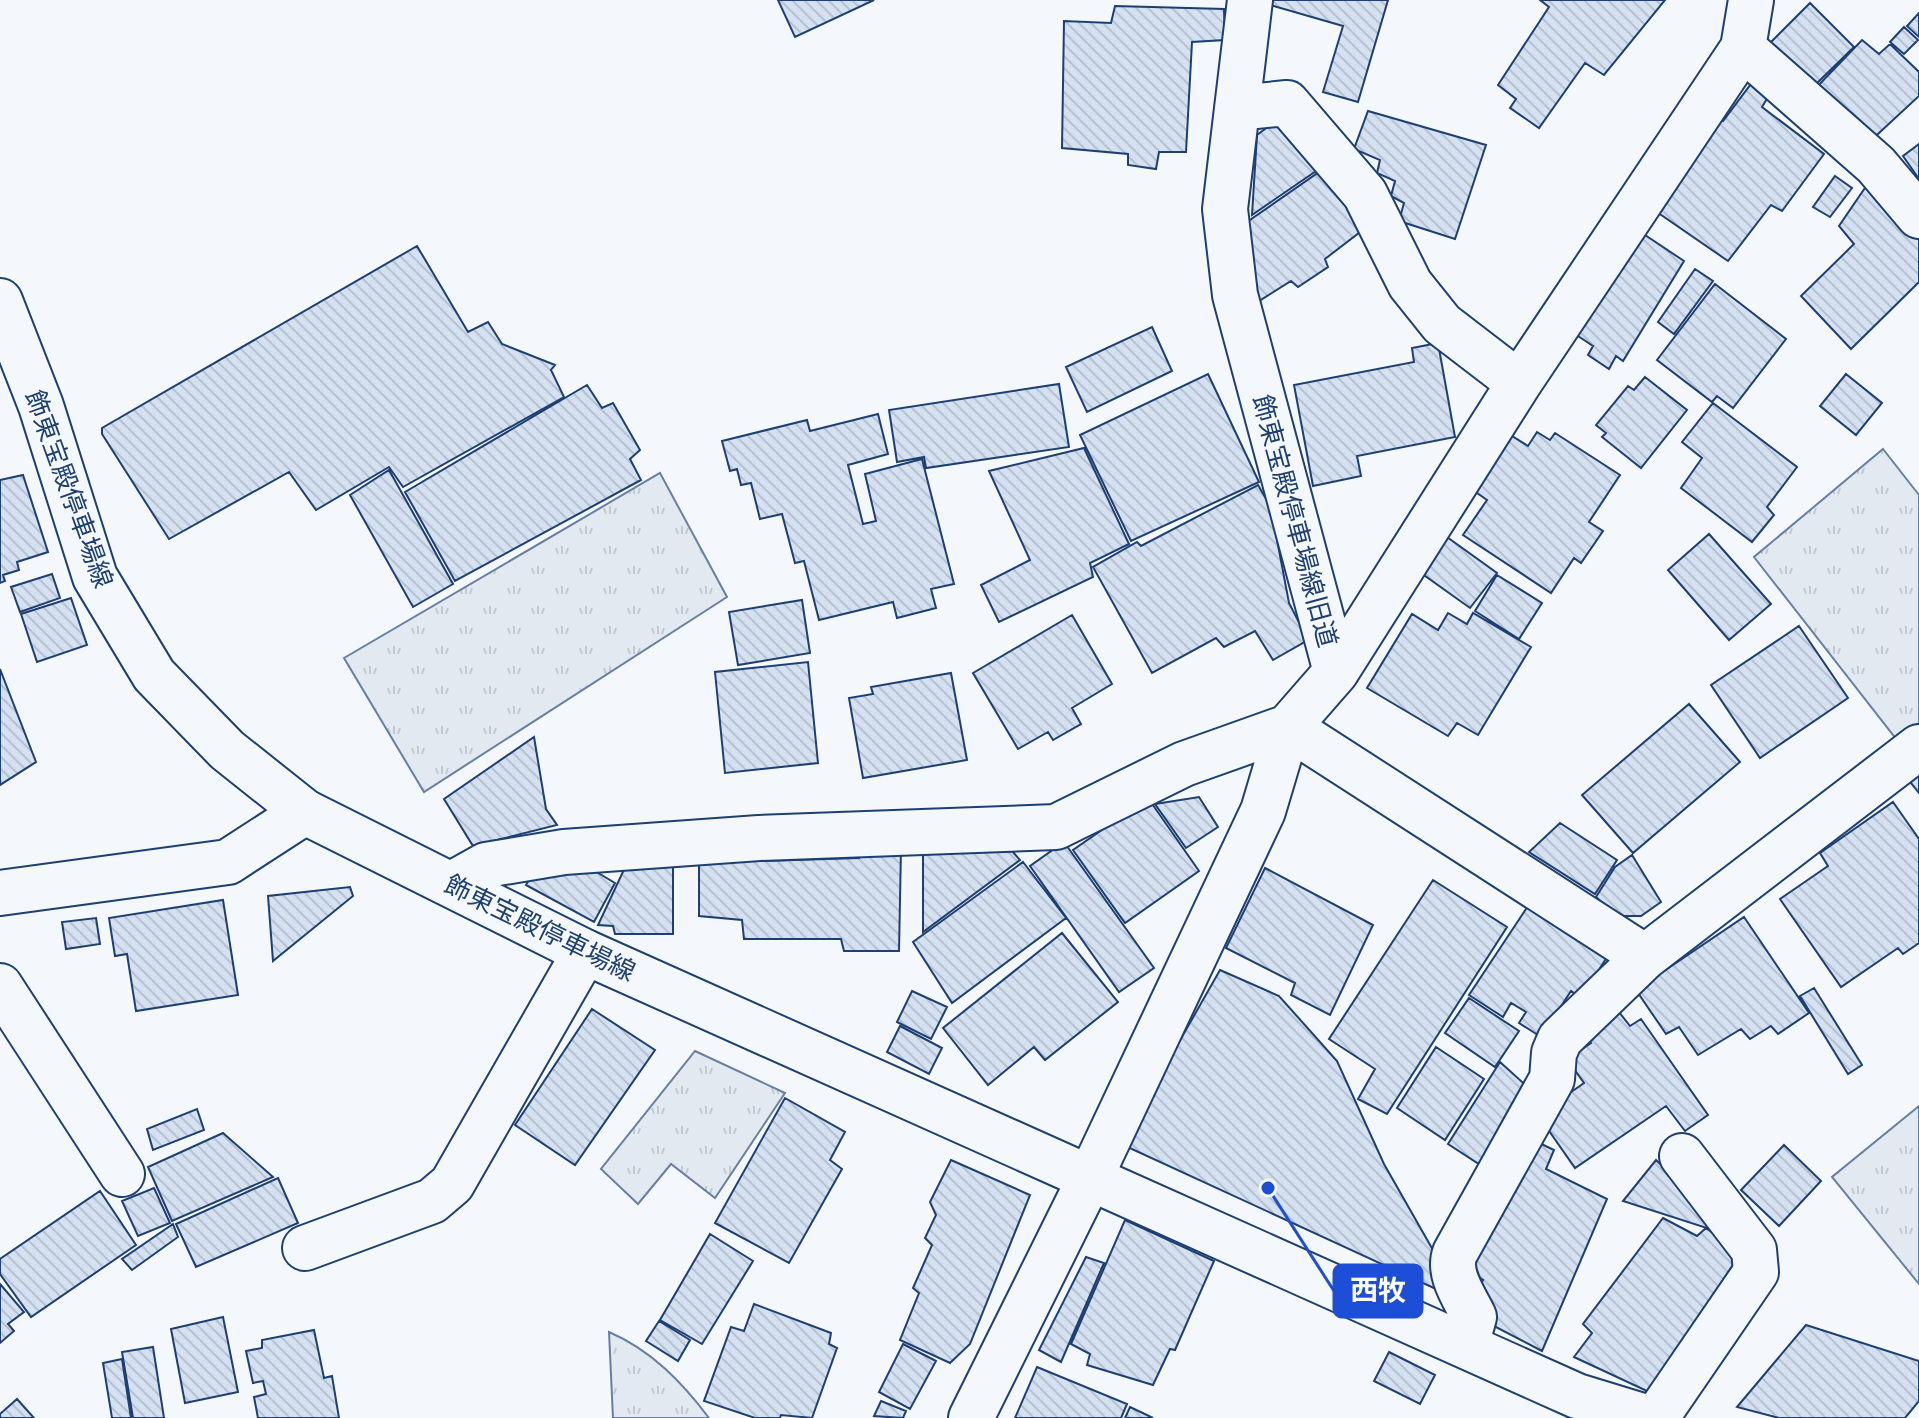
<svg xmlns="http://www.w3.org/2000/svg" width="1919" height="1418" font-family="'Nunito Sans','Noto Sans JP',sans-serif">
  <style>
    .grass { fill: url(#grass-tufts); stroke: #687fa3; stroke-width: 2 }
    .building { fill: url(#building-back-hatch); stroke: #1d3f73; stroke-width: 2 }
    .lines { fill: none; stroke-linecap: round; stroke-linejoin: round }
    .minor-casing { stroke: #1d3f73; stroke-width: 48 }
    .major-casing { stroke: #1d3f73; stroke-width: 48 }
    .minor { stroke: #f4f7fb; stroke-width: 44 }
    .major { stroke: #f4f7fb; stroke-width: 44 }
    .labels { text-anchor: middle; stroke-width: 6; stroke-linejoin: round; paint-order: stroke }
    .street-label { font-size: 26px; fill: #1d3f73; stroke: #f4f7fb }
    .leader { fill: none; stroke: #1d4ed8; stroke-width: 3 }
    .callout-dot { fill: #1d4ed8; stroke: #f4f7fb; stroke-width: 3 }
    .callout { fill: #1d4ed8; stroke: #1d4ed8; stroke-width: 3 }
    .callout-label { font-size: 28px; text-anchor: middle; font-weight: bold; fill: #fff }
  </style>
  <defs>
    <pattern id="grass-tufts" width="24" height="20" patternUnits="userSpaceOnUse" patternTransform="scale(2)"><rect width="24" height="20" fill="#e3e9f0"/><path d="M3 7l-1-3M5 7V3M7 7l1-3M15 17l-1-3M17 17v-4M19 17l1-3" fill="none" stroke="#c2c9d1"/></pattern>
    <pattern id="building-back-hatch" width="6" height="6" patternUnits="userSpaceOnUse" patternTransform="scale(2)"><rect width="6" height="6" fill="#d5e0f0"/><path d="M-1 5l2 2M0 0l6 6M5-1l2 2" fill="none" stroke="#b6c1d1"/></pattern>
  </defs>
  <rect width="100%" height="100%" fill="#f4f7fb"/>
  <path class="grass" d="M1883,449L1919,495V723L1897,740L1754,557Z
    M660,473L727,597L424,792L344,658Z
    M695,1051L785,1093L715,1198L671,1164L638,1204L601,1169Z
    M1919,1106V1284L1832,1177Z
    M609,1332C651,1350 682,1382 709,1418H613Z"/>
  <path class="building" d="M778,0H874L795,37Z
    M1271,0H1388L1358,102L1323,92L1343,26L1270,5Z
    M1540,0H1665L1604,75L1585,63L1539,128L1510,108L1516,99L1498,85L1549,7Z
    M1810,3L1854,47L1813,87L1770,43Z
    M1115,6L1224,9L1225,40L1192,42L1186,152H1159L1156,169L1128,165V154L1062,148L1064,21L1111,23Z
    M1919,13V37L1907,26Z
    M1904,27L1918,40L1904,54L1890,42Z
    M1862,40L1879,54L1890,44L1919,72V96L1866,145L1812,92Z
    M1754,80L1771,92L1762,107L1824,154L1782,211L1771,205L1728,261L1654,210L1716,116L1723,121Z
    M1368,111L1486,145L1455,239L1399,221L1404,203L1391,196L1395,181L1377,173L1380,160L1354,149Z
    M1281,117L1319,169L1252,215L1257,135Z
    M1919,144V179L1903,156Z
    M1322,170L1364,229L1325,259L1328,267L1298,287L1291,281L1259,301L1247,222Z
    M1835,176L1852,188L1830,217L1813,207Z
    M1869,182L1919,233V282L1851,349L1801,296L1854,244L1839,226Z
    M1636,229L1684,261L1623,361L1616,356L1609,369L1588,355L1593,346L1569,330Z
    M417,246L468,332L488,322L502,344L555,365L551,370L564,397L403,487L389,467L316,510L289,472L169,539L102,434V428Z
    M1695,269L1713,281L1674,334L1658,322Z
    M1715,284L1786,339L1733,408L1717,396L1712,402L1657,360Z
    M1152,327L1172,371L1087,412L1066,367Z
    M1438,343L1455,437L1357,456L1361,476L1313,486L1294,385L1414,362L1412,348Z
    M1208,374L1259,482L1131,541L1080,435Z
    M1846,374L1882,403L1856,435L1820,406Z
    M1645,377L1687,410L1641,468L1602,437L1606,433L1596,425L1628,386L1634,390Z
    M1059,384L1069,447L926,468L924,457L897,462L889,410Z
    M587,385L602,408L613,403L640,450L630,459L641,480L455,581L405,492Z
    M1713,403L1797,467L1767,507L1774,515L1752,542L1681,488L1702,458L1682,442Z
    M878,414L888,454L848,465L863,524L876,521L865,474L922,459L954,584L931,589L936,608L897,618L893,602L819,620L804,561L795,563L782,514L760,519L751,483L741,485L737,469L730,471L722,441L807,420L810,431Z
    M1504,431L1528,446L1537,432L1550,440L1555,433L1620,475L1589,522L1603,531L1581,563L1574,558L1551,593L1463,535L1487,500L1467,486Z
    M1084,448L1129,544L1090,563L1093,577L999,622L981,585L1030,560L989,471Z
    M389,470L453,584L413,607L350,495Z
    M23,475L48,552L17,562L19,570L3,575L5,581L0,583V480Z
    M1258,485L1279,521L1274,524L1289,603L1308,640L1273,660L1255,631L1224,647L1216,638L1152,673L1093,567L1137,542L1141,546Z
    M1440,532L1497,573L1470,608L1414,568Z
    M1709,534L1771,604L1729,640L1668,570Z
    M52,574L60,598L20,612L11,587Z
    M1497,575L1542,603L1519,639L1475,611Z
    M71,598L87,645L37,662L21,614Z
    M802,600L810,653L738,665L729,612Z
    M1448,613L1467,624L1473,613L1531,647L1478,735L1457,723L1448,736L1367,688L1412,614L1438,630Z
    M1072,615L1112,684L1072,708L1081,724L1053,740L1048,732L1018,749L973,673Z
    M1799,626L1848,698L1760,758L1711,685Z
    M808,662L818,763L725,773L715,672Z
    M0,669L36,762L0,785Z
    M951,673L967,760L863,778L849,698L873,694L871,687Z
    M1689,704L1740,762L1633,853L1582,795Z
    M534,737L546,809L557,825L473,846L444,799Z
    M1919,767V793L1906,777Z
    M1199,797L1218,827L1186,848L1155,804Z
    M1148,798L1199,871L1125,923L1073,850Z
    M1893,802L1919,839V943L1903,954L1898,948L1841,987L1780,899L1828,866L1820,853Z
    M1560,823L1617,860L1595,894L1529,852Z
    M1064,842L1154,968L1119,992L1030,866Z
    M861,848L901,849L899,951H844L841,939H744L742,920L699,916V853L758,852L759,861L859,858Z
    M1012,851L1020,860L923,932V854Z
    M1632,855L1661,902L1641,916H1617L1596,897L1615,867Z
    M628,861H673V934H615L613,926L598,925Z
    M580,862L615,883L594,922L526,885L537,866Z
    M1023,862L1066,918L952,1003L913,942Z
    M1265,868L1373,925L1330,1015L1291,995L1295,983L1226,948Z
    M1433,880L1507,927L1387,1114L1358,1099L1375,1069L1329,1039Z
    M350,887L353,896L273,961L268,896Z
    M223,900L238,995L136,1011L127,954L115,956L109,918Z
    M1530,903L1609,954L1581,998L1571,991L1541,1037L1519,1023L1526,1012L1511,1003L1503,1017L1469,995Z
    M1744,917L1809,1013L1778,1034L1771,1026L1750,1039L1741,1029L1698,1055L1679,1027L1666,1034L1636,990Z
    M96,918L100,944L66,949L62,922Z
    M1062,933L1118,1002L1045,1060L1034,1047L988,1085L943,1028Z
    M1220,970L1279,996L1337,1061L1384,1164L1462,1301L1121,1144Z
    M1814,988L1862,1065L1848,1074L1800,996Z
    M912,991L947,1007L931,1039L897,1022Z
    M1469,998L1519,1031L1495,1067L1445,1033Z
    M592,1009L655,1050L575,1165L515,1125Z
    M1619,1012L1630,1026L1641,1019L1708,1115L1685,1131L1666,1106L1575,1168L1538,1115L1584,1083L1567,1059L1591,1043L1585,1036Z
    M900,1026L942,1048L929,1074L887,1052Z
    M1436,1047L1484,1079L1445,1140L1397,1108Z
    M1500,1062L1531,1090L1482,1166L1448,1144Z
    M785,1098L845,1132L830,1160L842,1169L789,1263L715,1223Z
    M197,1109L204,1130L153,1150L147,1129Z
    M223,1133L273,1177L172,1221L148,1167Z
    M1529,1138L1554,1150L1546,1169L1607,1199L1542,1351L1490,1324L1495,1311L1474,1300L1483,1280L1465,1269Z
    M1784,1145L1821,1181L1779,1226L1741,1190Z
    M951,1160L1030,1195L970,1344L950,1363L900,1340L919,1293L913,1288L932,1245L925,1238L936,1215L930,1202Z
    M1656,1160L1728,1228L1722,1233L1623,1201Z
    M278,1178L298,1223L196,1267L176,1224Z
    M154,1188L170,1223L138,1236L122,1201Z
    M100,1191L136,1245L31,1317L0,1274V1259Z
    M1663,1218L1697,1236L1706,1228L1729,1245L1733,1265L1649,1392L1574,1357L1592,1333L1583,1324Z
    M1125,1220L1214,1261L1175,1350L1170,1349L1153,1385L1087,1365L1090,1354L1071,1344Z
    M173,1224L178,1237L132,1270L122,1259Z
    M710,1234L753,1261L702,1344L660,1320Z
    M1086,1257L1104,1263L1061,1362L1039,1350Z
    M0,1284L24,1312L8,1324L14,1331L0,1343Z
    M754,1304L831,1333L829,1344L837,1348L812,1418L781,1415L780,1418H755L704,1401L731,1327L744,1331Z
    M223,1317L238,1392L185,1403L171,1329Z
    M659,1321L690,1340L678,1361L646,1341Z
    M1806,1325L1919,1361V1401L1905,1418H1779L1737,1407Z
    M314,1330L324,1378L332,1376L339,1418H258L254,1397L266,1394L263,1381L253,1383L246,1351L262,1348V1340Z
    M903,1344L936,1361L910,1409L879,1392Z
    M153,1347L164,1418H133L122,1352Z
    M1389,1352L1435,1375L1420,1404L1374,1381Z
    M122,1359L131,1418H112L103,1363Z
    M1037,1367L1127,1404L1121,1418H1015Z
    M17,1399L34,1418H0V1414Z
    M881,1401L906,1411L903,1418L874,1416Z
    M1130,1407L1153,1418H1125Z"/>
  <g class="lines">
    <defs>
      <path id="minor" d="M1250,0L1225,209L1235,295L1336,672L1288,727L1263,811L1090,1178L1577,1396L1649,1418
        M1743,48L1751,0
        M1237,108L1287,103L1365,194L1410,284L1442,324L1519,383
        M1336,672L1519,383L1743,48L1876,165L1919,216
        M452,884L486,865L564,852L759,838L1056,827L1184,764L1288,727L1645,957L1919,747
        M0,893L228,862L305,812
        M0,986L122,1174
        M305,1248L432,1201L452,1184L585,952
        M1466,1346L1474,1317C1465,1298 1447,1274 1455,1253L1552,1079L1554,1053L1560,1039L1645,957
        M1656,1418L1756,1272L1754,1250L1682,1156"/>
      <path id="major" d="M0,301L41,406L95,577L154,675L227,750L305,812L585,952L1090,1178L971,1418"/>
    </defs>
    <use href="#minor" class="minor-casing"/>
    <use href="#major" class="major-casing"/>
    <use href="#minor" class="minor"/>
    <use href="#major" class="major"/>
  </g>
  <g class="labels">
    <g class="street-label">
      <text transform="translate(69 489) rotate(70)" y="9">飾東宝殿停車場線</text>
      <text transform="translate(1295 521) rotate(75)" y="9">飾東宝殿停車場線旧道</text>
      <text transform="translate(540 928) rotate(26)" y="9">飾東宝殿停車場線</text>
    </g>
  </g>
  <path class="leader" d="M1268 1188L1334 1291"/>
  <circle class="callout-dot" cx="1268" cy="1188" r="8"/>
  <rect class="callout" x="1334" y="1265" width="88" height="52" rx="8"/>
  <g class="callout-label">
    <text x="1378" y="1300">西牧</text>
  </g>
</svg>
